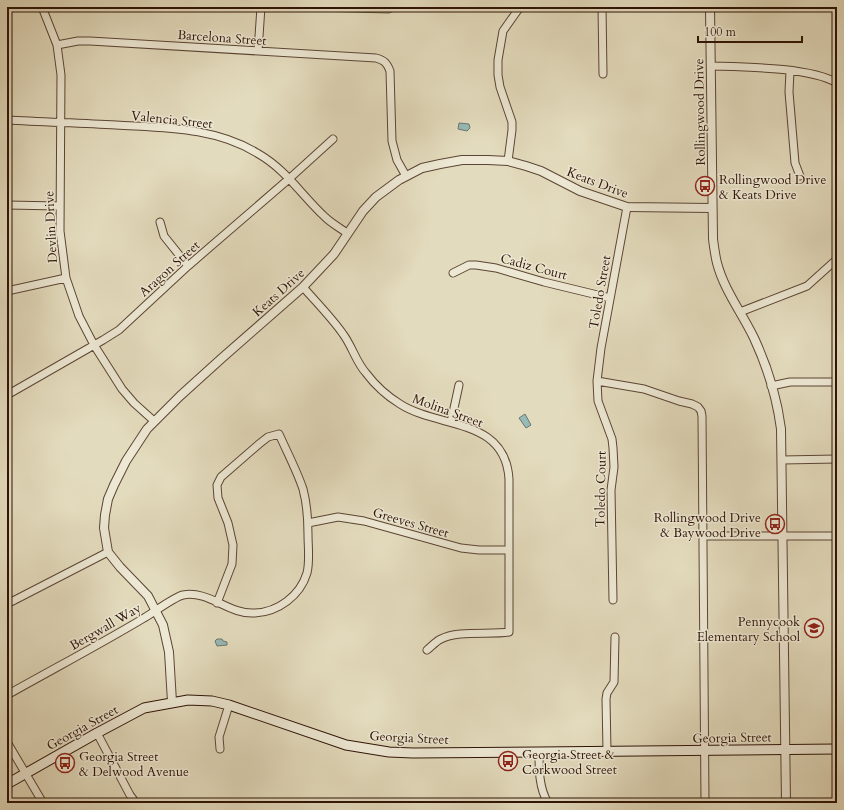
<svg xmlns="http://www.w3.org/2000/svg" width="844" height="810" font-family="Cardo,serif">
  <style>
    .green { fill: #b1c193; stroke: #706a4c }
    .water { fill: #96bab6; stroke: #6c7770 }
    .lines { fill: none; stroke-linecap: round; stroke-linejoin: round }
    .minor-casing { stroke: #5b4534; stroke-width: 9 }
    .tertiary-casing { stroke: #5b4534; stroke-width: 10 }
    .secondary-casing { stroke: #2e1306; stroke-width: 11 }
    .minor { stroke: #ede8d4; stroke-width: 7 }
    .tertiary { stroke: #ede8d4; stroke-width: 8 }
    .secondary { stroke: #ede8d4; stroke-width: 9 }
    .labels { text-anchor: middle; stroke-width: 3; stroke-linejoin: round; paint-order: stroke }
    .street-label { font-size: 13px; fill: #2e1306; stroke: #ede8d4 }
    .poi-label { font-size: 13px; fill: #2e1306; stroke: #ede8d4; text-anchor: start }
  </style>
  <rect width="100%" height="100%" fill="#e3dbbd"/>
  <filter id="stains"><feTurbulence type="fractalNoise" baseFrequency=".005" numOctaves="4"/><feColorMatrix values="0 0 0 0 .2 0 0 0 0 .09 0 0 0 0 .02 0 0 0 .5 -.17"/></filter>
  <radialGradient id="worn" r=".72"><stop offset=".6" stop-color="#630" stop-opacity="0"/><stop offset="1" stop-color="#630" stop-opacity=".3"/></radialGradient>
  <path class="green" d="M317,7H405L389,13L316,11Z"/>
  <path class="water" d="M459,123L469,124L470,128L467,131L458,129Z
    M525,414L531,425L526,428L519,418Z
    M217,639H222L223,641L227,642V645L217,646L215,641Z"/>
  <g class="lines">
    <defs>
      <path id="minor" d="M42,7L57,45L61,75L60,231L66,278L79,316L94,345L122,389L134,403L154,421
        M602,7L603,74
        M57,45L78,41H90L376,58C384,60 387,63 390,71L392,141L397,160L406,176
        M258,51L261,7
        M711,66C743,67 810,67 837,83
        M790,71L789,92L795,163L800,176
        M7,120C43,122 80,123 116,125C164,128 215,127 257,153C287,170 301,195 325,217C331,223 340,228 347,233
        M508,161L512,130V122L500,87L498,75V60L503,31L520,7
        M7,205L59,206
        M160,222L164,236L188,266
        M453,273L469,265H476L496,268L544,282L610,298
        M303,287C316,302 332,318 343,334C352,346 356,362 366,373C375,385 387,396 400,404C439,429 505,417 509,479V632C490,635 457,630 441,639C436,641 431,647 427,650
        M7,291L66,278
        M740,312L807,286L837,259
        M597,381L644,389L679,401L692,404L698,407L701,411L702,416L705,803
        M771,386L790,382H837
        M7,395L103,340L119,330L188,266L290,178L333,139
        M451,422L459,385
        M782,460L837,459
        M308,523L338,517L364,521L461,548L479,550H508
        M703,536H837
        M613,600L611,490L614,467L613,448L612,439L598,401L597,381L601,348L627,207
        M7,604L108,552
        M7,695C53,669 99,645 144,618C153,613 174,597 183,595C209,590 229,615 255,613C278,612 300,596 307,573C310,561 308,547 308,534C308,519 307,504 303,489C297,471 287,452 279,434L268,437L259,444L221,477L217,485L218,498L228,523L233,545L232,564L217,603
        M97,733L130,795L136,803
        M7,742L43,803
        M220,749L219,737L229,705
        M607,751L606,699L607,693L614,682L615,637
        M539,752C539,770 539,788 548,803"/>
      <path id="tertiary" d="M710,7L713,239C714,247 715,255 717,263C724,290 742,313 754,338C767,366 777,398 781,429L786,803
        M172,702L169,652L163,625L148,596L120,567L108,552L104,528L105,515L108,499L114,485L126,461L147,429L180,396L222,358L303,287L334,254L363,211L376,197L399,180L422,168L440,164L462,160H488L508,161L526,166L541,171L580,191L627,207L712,208"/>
      <path id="secondary" d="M7,784L97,733L144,708L188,700L212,701L229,705L346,745L389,752L413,753L539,752L837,749"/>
    </defs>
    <use href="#minor" class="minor-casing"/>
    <use href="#tertiary" class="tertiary-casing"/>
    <use href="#secondary" class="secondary-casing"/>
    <use href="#minor" class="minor"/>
    <use href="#tertiary" class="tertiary"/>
    <use href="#secondary" class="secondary"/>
  </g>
  <defs>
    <symbol id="bus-ring" viewBox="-11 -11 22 22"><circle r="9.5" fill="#ede8d4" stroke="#8f2418" stroke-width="1.5"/><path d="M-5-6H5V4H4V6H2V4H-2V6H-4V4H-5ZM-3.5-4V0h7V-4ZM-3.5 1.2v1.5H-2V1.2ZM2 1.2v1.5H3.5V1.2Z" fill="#8f2418"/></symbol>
    <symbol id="school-ring" viewBox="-11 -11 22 22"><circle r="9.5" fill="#ede8d4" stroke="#8f2418" stroke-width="1.5"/><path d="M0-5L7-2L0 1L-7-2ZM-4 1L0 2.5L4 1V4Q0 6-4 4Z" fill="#8f2418"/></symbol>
  </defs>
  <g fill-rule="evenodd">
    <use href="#bus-ring" x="694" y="175" width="22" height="22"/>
    <use href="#bus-ring" x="764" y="513" width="22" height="22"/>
    <use href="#school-ring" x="803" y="617" width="22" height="22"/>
    <use href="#bus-ring" x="497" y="750" width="22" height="22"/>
    <use href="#bus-ring" x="54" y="752" width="22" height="22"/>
  </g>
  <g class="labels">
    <g class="street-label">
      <text transform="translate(222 37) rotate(4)" y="5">Barcelona Street</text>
      <text transform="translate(699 112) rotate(-91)" y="5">Rollingwood Drive</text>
      <text transform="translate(172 119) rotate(6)" y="5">Valencia Street</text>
      <text transform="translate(598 182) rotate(21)" y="5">Keats Drive</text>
      <text transform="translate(50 227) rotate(-93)" y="5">Devlin Drive</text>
      <text transform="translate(534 266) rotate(15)" y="5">Cadiz Court</text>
      <text transform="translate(169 268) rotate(-42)" y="5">Aragon Street</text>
      <text transform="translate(278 292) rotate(-42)" y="5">Keats Drive</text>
      <text transform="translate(599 292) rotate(-80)" y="5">Toledo Street</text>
      <text transform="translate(448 410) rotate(20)" y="5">Molina Street</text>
      <text transform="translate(600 489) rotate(-89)" y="5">Toledo Court</text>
      <text transform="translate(411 522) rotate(16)" y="5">Greeves Street</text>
      <text transform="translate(105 626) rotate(-30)" y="5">Bergwall Way</text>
      <text transform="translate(82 727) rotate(-29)" y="5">Georgia Street</text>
      <text transform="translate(409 737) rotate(3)" y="5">Georgia Street</text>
      <text transform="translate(732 737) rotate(-1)" y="5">Georgia Street</text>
    </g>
    <g class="poi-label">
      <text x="719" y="184">Rollingwood Drive<tspan x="719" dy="15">&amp; Keats Drive</tspan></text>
      <text x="761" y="522" text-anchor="end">Rollingwood Drive<tspan x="761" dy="15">&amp; Baywood Drive</tspan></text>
      <text x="800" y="626" text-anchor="end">Pennycook<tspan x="800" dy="15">Elementary School</tspan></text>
      <text x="522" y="759">Georgia Street &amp;<tspan x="522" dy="15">Corkwood Street</tspan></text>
      <text x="79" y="761">Georgia Street<tspan x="79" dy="15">&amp; Delwood Avenue</tspan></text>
    </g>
  </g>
  <rect width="844" height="810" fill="none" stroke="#e3dbbd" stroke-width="24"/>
  <rect x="8" y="8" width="828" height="794" fill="none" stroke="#2e1306" stroke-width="2"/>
  <rect x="12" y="12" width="820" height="786" fill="none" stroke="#2e1306"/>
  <path d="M698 36v6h104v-6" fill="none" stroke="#2e1306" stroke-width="2"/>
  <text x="704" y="36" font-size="12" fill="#2e1306" stroke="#ede8d4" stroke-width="3" paint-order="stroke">100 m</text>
  <rect width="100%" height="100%" filter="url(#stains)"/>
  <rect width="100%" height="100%" fill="url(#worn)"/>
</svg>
